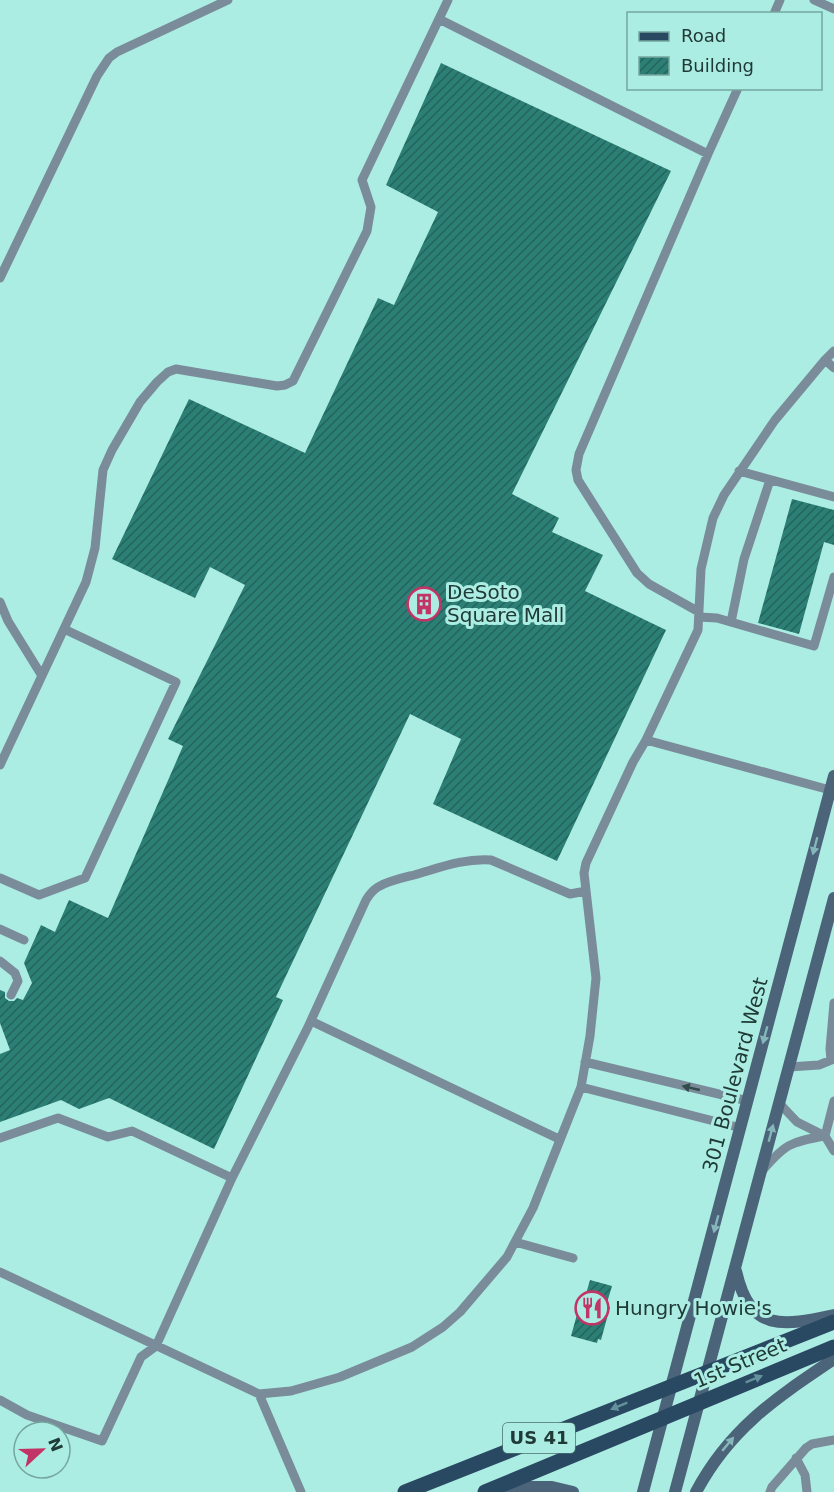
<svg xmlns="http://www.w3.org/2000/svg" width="834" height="1492" font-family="'DejaVu Sans',sans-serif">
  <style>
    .building { fill: url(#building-hatch) }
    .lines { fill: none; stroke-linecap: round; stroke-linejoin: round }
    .lane { stroke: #7a8b9a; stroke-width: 9 }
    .secondary { stroke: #4b6479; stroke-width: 12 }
    .primary { stroke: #294861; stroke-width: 15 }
    .oneway { fill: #85b6b9 }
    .oneway2 { fill: #324b4b }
    .oneway3 { fill: #64929c }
    .labels { text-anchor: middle; stroke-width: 6; stroke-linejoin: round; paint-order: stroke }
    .shield { fill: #acede3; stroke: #4a706b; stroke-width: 1.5 }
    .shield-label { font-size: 18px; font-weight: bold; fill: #203b37 }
    .poi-label { font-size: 20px; fill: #203b37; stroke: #acede3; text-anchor: start }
    .street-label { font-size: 20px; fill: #203b37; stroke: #acede3 }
  </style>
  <defs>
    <pattern id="building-hatch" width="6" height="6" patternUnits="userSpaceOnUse" patternTransform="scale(1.5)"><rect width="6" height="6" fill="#2c7f75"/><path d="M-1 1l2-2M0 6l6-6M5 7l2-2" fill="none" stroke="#24645c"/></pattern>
  </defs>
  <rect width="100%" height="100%" fill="#acede3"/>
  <path class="building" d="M441,63L671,171L512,494L559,518L552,532L603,555L585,591L666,630L557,861L433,804L461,739L410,714L276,997L283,1000L214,1149L109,1098L79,1109L61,1100L0,1122V1054L10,1050L0,1023V990L5,992V998L9,1001H14L17,998L23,1000L32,983L24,963L41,925L55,932L69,900L108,918L183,746L168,739L245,585L210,567L195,598L112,559L189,399L305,453L378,298L394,305L438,212L386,185Z
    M792,499L834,510V545L824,542L799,634L758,623Z
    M590,1280L612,1286L606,1306L610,1307L601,1340L598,1339L597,1343L571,1336L581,1300L584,1301Z"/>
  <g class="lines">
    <path class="lane" d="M814,0L834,9
      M774,14L780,0
      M439,19L708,154L579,454L576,470L578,480L637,573L649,584L699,612
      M708,154L738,88
      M0,278L97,76L109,58L117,52L228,0
      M834,351L825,360L834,368
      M739,471L834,497
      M0,602L8,621L42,676
      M699,617L717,618L814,646L834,577
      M731,622L744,559L770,480
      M646,740L698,630L701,569L713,518L724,495L775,420L825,360
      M0,765L86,582L95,548L103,470L112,450L140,402L157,382L168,372L176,369L277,386L285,385L293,381L367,231L371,207L362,180L448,0
      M0,878L39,895L85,878L176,682L64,629
      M0,929L24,940
      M0,961L15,973L18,981L11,995
      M311,1021L559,1139
      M831,1060L830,1049L834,1003
      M585,1062L748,1101
      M789,1067L819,1065L834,1059
      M581,1087L741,1128
      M779,1103L797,1122L825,1136L834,1151
      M825,1136L834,1101
      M0,1138L58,1118L108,1137L132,1131L232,1178
      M762,1171C785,1144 790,1142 825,1136
      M515,1242L573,1258
      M0,1272L259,1394L291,1391L340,1377L412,1347L443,1327L460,1312L507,1257L533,1208L581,1087L590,1036L596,978L584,873L586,863L633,762L646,740L830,790
      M259,1394L301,1492
      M0,1400L27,1415L102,1441L141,1357L156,1346L232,1178L308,1027L366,900C369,895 373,890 378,887C388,881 402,878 414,875C439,868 464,858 491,860L570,894L586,891
      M796,1458L805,1475L807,1492
      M770,1492L772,1487L806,1448L812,1444L834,1440"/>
    <path class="secondary" d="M736,1271C750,1333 783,1326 834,1315
      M502,1487H552L573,1492
      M643,1492L834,776
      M675,1492L834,898
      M696,1492C730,1428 776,1398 834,1359"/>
    <path class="primary" d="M405,1492L834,1322
      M485,1492L834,1347"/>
  </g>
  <defs><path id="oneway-solid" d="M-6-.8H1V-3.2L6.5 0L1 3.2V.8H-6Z" transform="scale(1.5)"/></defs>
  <g class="oneway">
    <use href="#oneway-solid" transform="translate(815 846) rotate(105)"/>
    <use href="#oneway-solid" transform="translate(765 1035) rotate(105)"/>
    <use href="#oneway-solid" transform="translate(771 1133) rotate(-75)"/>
    <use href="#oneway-solid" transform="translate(716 1224) rotate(105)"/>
    <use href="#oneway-solid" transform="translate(728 1444) rotate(-50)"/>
  </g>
  <use class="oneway2" href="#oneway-solid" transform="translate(691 1088) rotate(-167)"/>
  <g class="oneway3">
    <use href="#oneway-solid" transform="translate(754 1379) rotate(-22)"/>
    <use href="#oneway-solid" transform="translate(619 1406) rotate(158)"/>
  </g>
  <defs>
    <symbol id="building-ring" viewBox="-11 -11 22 22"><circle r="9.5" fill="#acede3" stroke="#c13465" stroke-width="1.5"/><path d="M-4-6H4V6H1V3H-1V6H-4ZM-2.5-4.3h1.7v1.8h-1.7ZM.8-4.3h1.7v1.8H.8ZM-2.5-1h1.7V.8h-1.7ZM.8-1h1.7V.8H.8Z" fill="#c13465"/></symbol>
    <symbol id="restaurant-ring" viewBox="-11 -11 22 22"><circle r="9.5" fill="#acede3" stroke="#c13465" stroke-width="1.5"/><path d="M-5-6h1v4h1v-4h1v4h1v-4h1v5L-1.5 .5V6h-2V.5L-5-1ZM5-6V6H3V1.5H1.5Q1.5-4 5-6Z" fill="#c13465"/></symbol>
  </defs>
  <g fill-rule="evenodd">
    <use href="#building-ring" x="405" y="585" width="38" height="38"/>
    <use href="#restaurant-ring" x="573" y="1289" width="38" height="38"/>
  </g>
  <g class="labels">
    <rect class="shield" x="503" y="1423" width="72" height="30" rx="4.5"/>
    <g class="shield-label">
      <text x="539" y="1444">US 41</text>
    </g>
    <g class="poi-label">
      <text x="447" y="599">DeSoto<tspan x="447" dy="23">Square Mall</tspan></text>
      <text x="615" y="1315">Hungry Howie's</text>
    </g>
    <g class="street-label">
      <text transform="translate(735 1075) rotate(-75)" y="7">301 Boulevard West</text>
      <text transform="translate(740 1363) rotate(-23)" y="7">1st Street</text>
    </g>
  </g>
  <rect x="627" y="12" width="195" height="78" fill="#acede3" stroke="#74a69e" stroke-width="1.5"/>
  <rect x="639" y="32" width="30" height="9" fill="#294861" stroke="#74a69e" stroke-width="1.5"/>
  <text x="681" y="42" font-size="18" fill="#203b37">Road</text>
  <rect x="639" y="57" width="30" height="18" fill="url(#building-hatch)" stroke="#74a69e" stroke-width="1.5"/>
  <text x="681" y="72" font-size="18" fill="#203b37">Building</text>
  <g transform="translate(42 1450) rotate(68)"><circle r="28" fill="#acede3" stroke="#74a69e" stroke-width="1.5"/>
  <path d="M0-4.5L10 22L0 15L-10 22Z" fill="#c13465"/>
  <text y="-9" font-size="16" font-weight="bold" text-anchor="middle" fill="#203b37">N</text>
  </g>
</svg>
